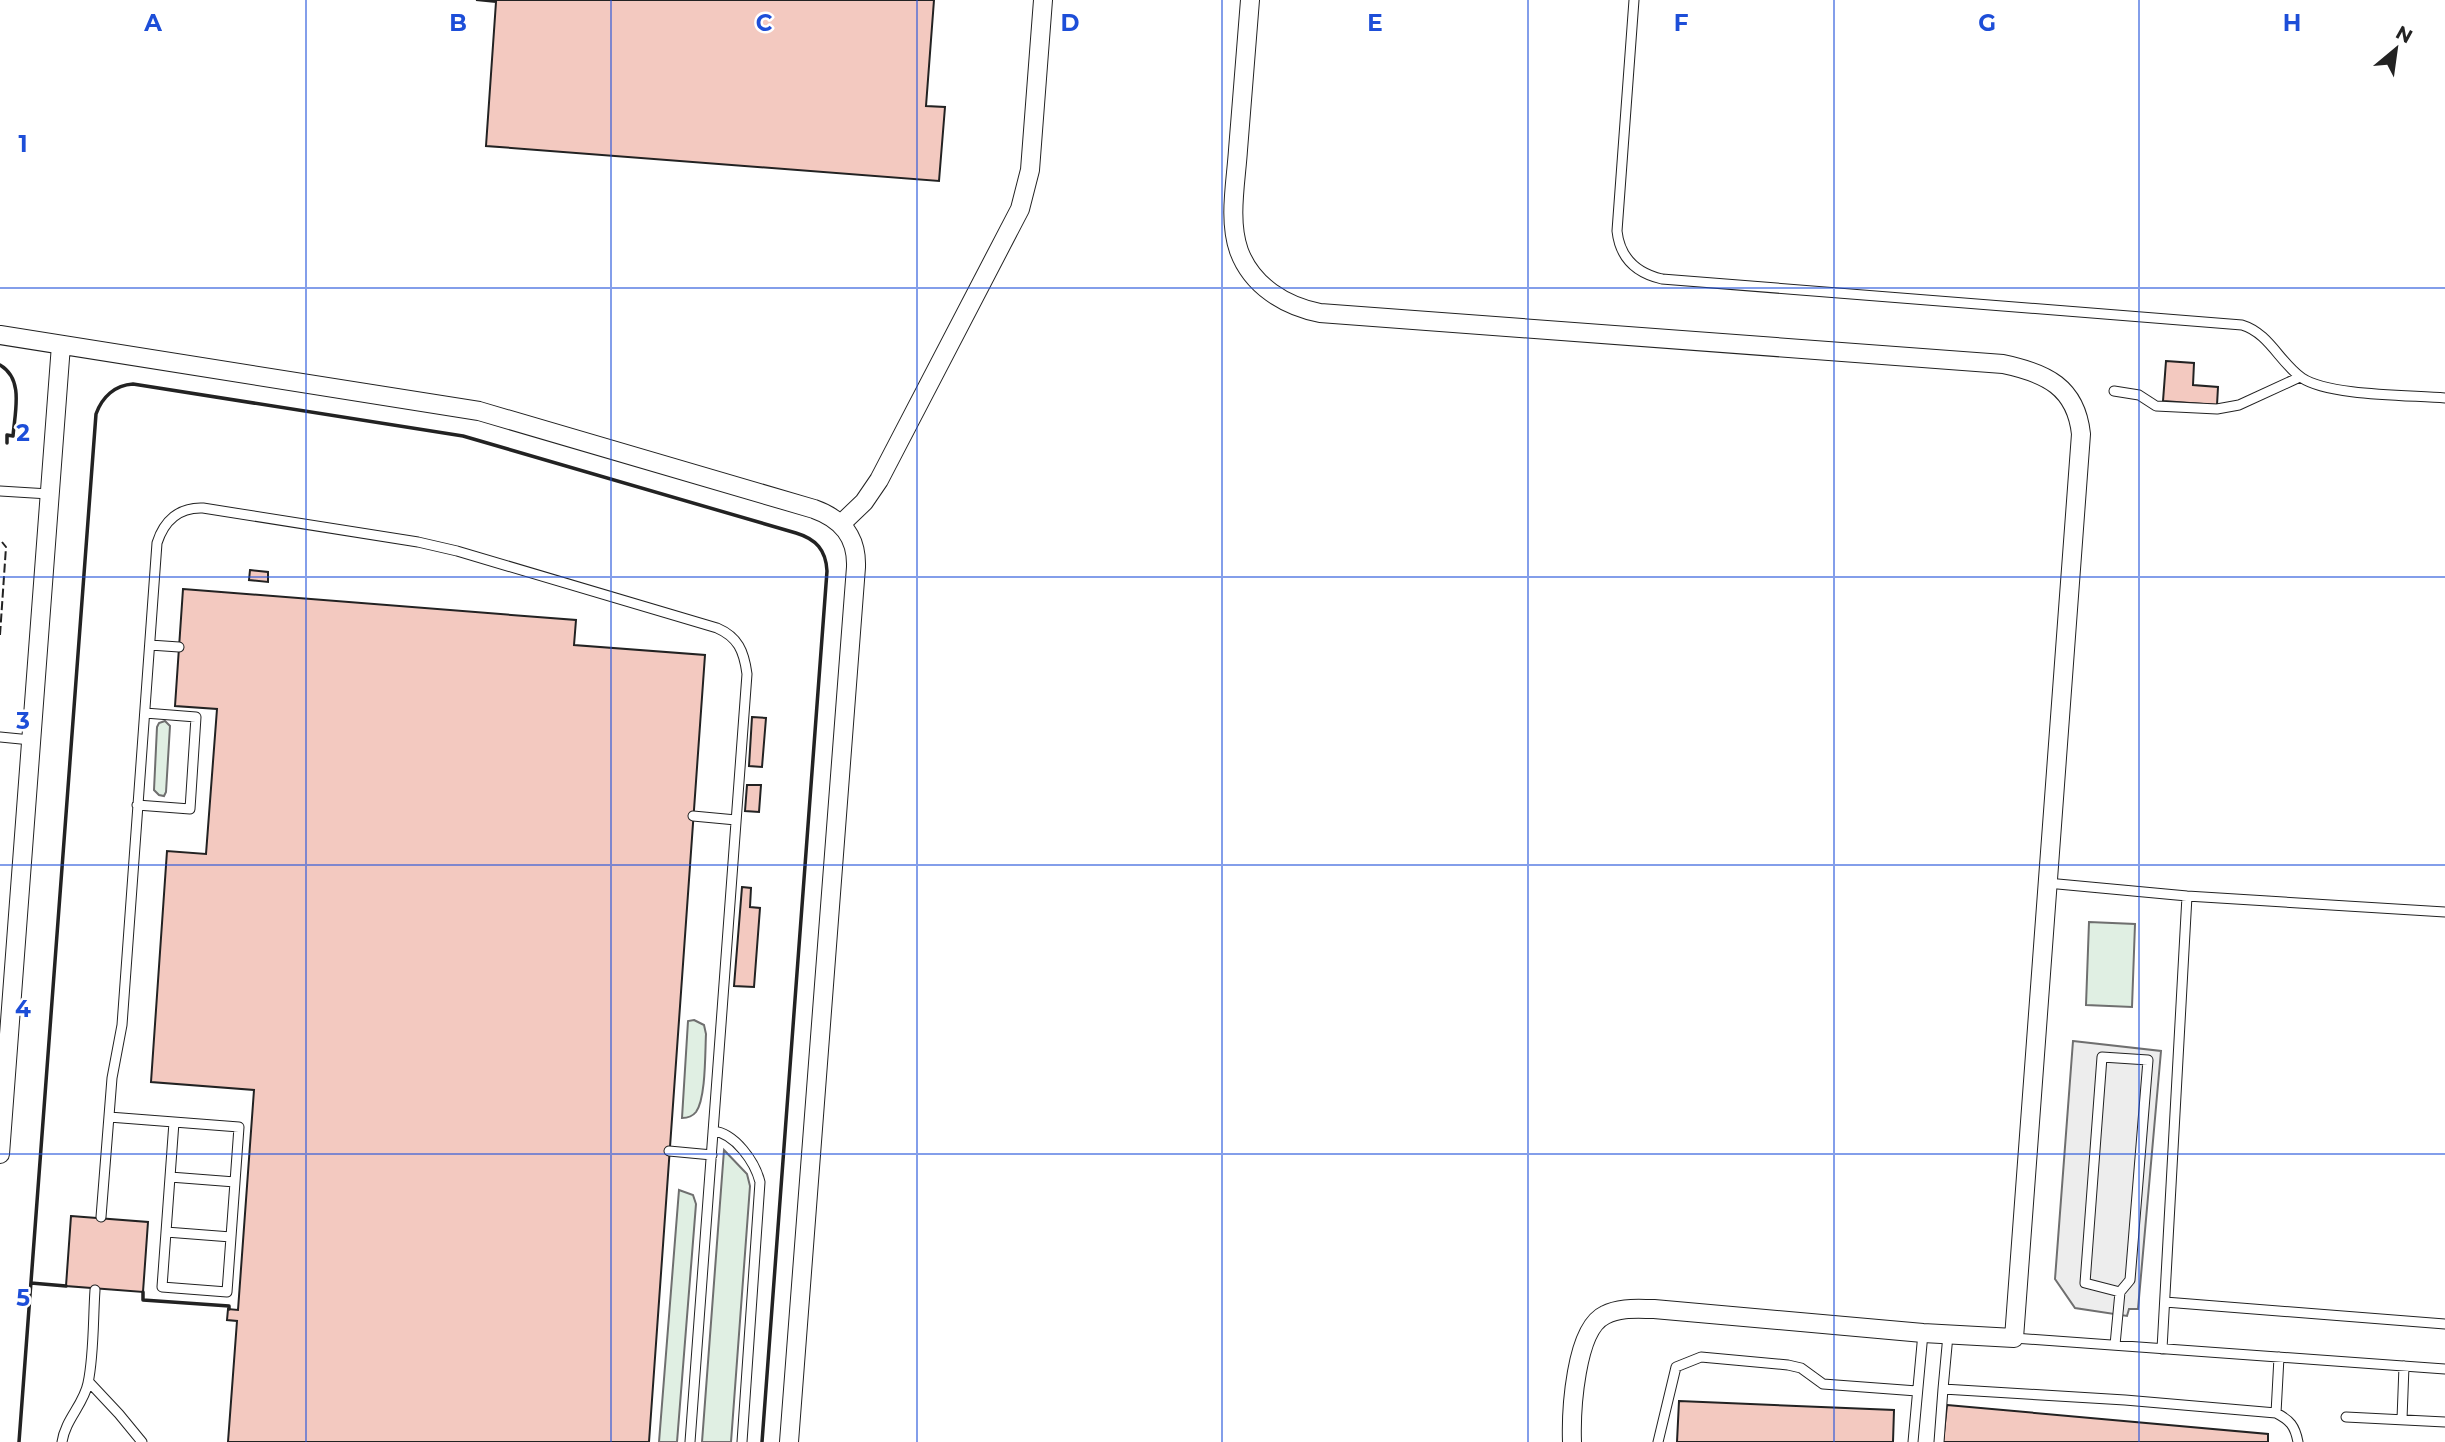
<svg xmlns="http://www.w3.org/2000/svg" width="2445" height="1442" font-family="Montserrat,sans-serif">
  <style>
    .green { fill: #e0efe3; stroke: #6f6f6f; stroke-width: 2 }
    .parking { fill: #ededed; stroke: #6f6f6f; stroke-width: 2 }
    .building { fill: #f3c9c0; stroke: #222; stroke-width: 2 }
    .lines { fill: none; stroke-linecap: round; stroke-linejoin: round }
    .service-casing { stroke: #222; stroke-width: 11 }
    .minor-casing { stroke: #222; stroke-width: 20 }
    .service { stroke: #fff; stroke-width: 9 }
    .minor { stroke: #fff; stroke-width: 18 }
    .fence { stroke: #222; stroke-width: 2; stroke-dasharray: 9 3.5; stroke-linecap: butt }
    .wall { stroke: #222; stroke-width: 3.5 }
    .grid { fill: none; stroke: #1d4ed8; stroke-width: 2; stroke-opacity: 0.55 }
    .grid-label { font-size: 23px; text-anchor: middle; font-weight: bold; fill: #1d4ed8; stroke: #fff; stroke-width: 5; stroke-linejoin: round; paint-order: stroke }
  </style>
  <rect width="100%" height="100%" fill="#fff"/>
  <path class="green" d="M165,721L170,726L166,792L164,796L159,795L154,790L157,727L159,723Z
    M2089,922L2135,924L2132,1007L2086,1005Z
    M694,1020L704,1025L706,1034C705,1053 706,1098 696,1112C692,1117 688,1118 682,1118L688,1021Z
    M724,1150L747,1174L750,1186L731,1442H702Z
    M679,1190L693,1195L696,1204L677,1442H659Z"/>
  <path class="parking" d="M2073,1041L2161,1051L2138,1309H2129L2127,1316L2075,1308L2055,1279Z"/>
  <path class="building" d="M934,0L926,106L945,107L939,181L486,146L496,2L476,0Z
    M2166,361L2194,363L2193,385L2218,387L2217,405L2163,401Z
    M250,570L268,572V582L249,580Z
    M183,589L576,620L574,645L705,655L649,1442H228L237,1321L227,1320L228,1309L238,1310L254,1090L151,1082L167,851L206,854L217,709L175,706Z
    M752,717L766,718L762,767L749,766Z
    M747,785H761L759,812L745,811Z
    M742,887L751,888L750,907L760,908L754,987L734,986Z
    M71,1216L148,1222L143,1292L66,1286Z
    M1679,1401L1894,1410L1893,1442H1677Z
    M1947,1405L2268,1434V1442H1943Z"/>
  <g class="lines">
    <defs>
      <path id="service" d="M1634,0L1617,231C1620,258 1636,273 1662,279L2242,325C2269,333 2280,363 2302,378C2329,396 2410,395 2445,398
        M2114,391L2139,395L2156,406L2217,409L2239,405L2300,377
        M0,491L49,494
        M150,645L179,647
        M0,737L31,740
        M137,805L190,809L196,717L145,713
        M693,816L736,820
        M2047,883L2187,896L2445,912
        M109,1117L239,1127L227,1292L162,1287L174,1122
        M713,1131C735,1133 755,1162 760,1182L742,1442
        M669,1151L712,1155
        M170,1177L235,1182
        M101,1217L112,1078L122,1025L157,543C164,521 179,507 203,508L418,542L457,551L717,628C738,637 744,651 747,674L690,1442
        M166,1232L231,1237
        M2165,1302L2445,1324
        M1948,1335L1943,1389L2125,1400L2276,1413L2279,1357
        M2014,1338L2445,1369
        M2115,1345L2120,1292L2130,1280L2148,1060L2102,1057L2085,1283L2120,1292
        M2162,1349L2187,896
        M89,1382L119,1414L142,1442
        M2276,1413C2290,1420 2295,1426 2298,1442
        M2346,1417L2445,1422
        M2402,1419L2404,1366
        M62,1442C65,1420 84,1404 88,1383C94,1355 93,1319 95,1290
        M1658,1442L1676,1367L1701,1357L1788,1365L1801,1368L1823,1384L1917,1391
        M1913,1442L1923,1333
        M1939,1442L1943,1389"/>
      <path id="minor" d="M1250,0C1246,50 1242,100 1238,150C1236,182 1228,220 1239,251C1252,286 1285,306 1320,313L2003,364C2046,373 2076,387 2081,434L2014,1338L1923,1333L1654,1309C1638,1309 1620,1307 1605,1315C1575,1329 1571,1412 1572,1442
        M0,335L479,411L814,509C842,519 857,537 856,567L789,1442
        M841,524L864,502L879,480L1020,209L1030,170L1043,0
        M0,1154L61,345"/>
    </defs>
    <use href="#service" class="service-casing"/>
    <use href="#minor" class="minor-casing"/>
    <use href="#service" class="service"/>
    <use href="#minor" class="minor"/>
    <path class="fence" d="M0,635L6,547L2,542"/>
    <path class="wall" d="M0,365C24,379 15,411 13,436L7,435V443
      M31,1283L66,1286
      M143,1292V1300L229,1306V1309
      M19,1442L96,414C102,397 115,385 133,384L463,436L796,533C816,539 826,550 827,571L762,1442"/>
  </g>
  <path class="grid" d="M306,0V1442M611,0V1442M917,0V1442M1222,0V1442M1528,0V1442M1834,0V1442M2139,0V1442M0,288H2445M0,577H2445M0,865H2445M0,1154H2445"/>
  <g class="grid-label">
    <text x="153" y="31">A</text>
    <text x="458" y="31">B</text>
    <text x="764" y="31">C</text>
    <text x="1070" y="31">D</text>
    <text x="1375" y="31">E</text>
    <text x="1681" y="31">F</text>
    <text x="1987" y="31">G</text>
    <text x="2292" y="31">H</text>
    <text x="23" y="152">1</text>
    <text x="23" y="441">2</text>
    <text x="23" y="729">3</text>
    <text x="23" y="1017">4</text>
    <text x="23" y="1306">5</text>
  </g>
  <g transform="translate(2396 49) rotate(29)" stroke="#ffffff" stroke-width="5" paint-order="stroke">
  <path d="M0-5L12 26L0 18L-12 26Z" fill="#222222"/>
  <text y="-10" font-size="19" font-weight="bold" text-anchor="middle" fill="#222222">N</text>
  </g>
</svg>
